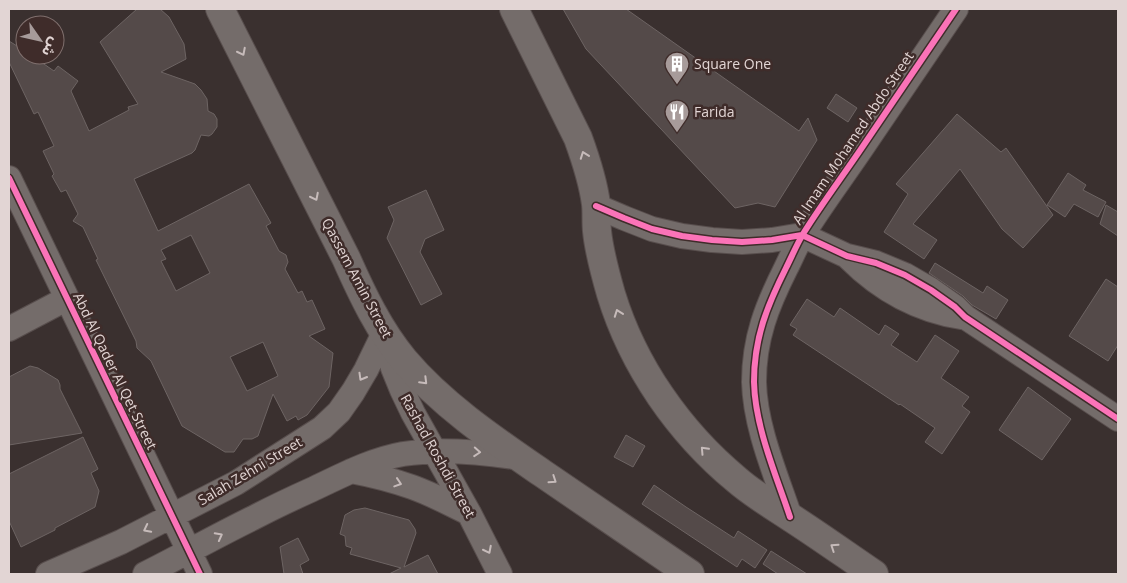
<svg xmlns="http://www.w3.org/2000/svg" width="1127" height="583" font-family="'Open Sans','Noto Sans Arabic',sans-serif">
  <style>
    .building { fill: #544a49; stroke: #6d6463; fill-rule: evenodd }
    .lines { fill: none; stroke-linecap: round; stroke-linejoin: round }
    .street-casing { stroke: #584e4d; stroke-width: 26 }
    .secondary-casing { stroke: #584e4d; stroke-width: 30 }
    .street { stroke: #746c6a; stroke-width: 24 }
    .secondary { stroke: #746c6a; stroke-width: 28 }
    .cycleway-casing { stroke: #3f2c2a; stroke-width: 9 }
    .cycleway { stroke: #fb73b8; stroke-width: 6 }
    .oneway { stroke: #c6bbba }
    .labels { text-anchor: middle; stroke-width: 5; stroke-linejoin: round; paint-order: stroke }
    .poi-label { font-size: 14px; fill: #e2d5d4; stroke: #3f2c2a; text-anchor: start }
    .street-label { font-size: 14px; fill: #e2d5d4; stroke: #3f2c2a }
  </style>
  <rect width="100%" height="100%" fill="#3a302f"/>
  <path class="building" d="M137,9H160L169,17L184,44L186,59L161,72L195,84L201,90L207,99L208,111L214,114L217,119V127L212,134L209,136L201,135L195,150L192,153L134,179L158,231L249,184L271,223L266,226L279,251L286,255L288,262L285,269L298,293L302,291L307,302L312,300L325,329L309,336L333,353L329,387L307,415L298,420L296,416L287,421L273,394L258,436L252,439H243L234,452H225L182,426L151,361L137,348L136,341L96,260L98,259L83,227L73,221L78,214L66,190L61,192L52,176L54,174L43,151L54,146L38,112L34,114L9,62V41L25,51V55H31L54,71L58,66L78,81L71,91L89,131L129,110L128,107L138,104L100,42ZM191,235L210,273L176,291L161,261L166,259L161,250ZM263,342L278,376L247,391L230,357Z
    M563,9H626L799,131L808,118L817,140L775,207L758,203L735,208L586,49Z
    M836,94L857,108L848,122L827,108Z
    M957,114L1001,152L1006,148L1053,215L1023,248L1002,229L960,169L913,224L937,240L924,259L884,232L908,194L896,184Z
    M1068,173L1086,185L1083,190L1106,202L1098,217L1074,204L1065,217L1047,205Z
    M426,190L444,230L425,239L420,252L442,294L421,305L387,238L394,220L388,207Z
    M1106,205L1118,212V236L1100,224Z
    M935,263L983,293L987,286L1008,300L996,319L972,305L963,296L929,273Z
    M1106,279L1118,287V345L1108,361L1069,336Z
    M807,299L834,317L840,308L879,335L885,325L899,334L891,345L917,362L935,335L959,351L941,378L969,397L962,406L970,412L942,454L925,442L935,428L900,404L899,405L793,335L797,329L790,325Z
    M30,366L38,368L58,380L60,385V389L82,433L9,445V377Z
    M1028,387L1071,419L1042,460L999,430Z
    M626,435L645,446L633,467L614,457Z
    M83,437L98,469L91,473L99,491L95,507L55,528V530L21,547L9,521V474Z
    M654,485L686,507L734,538L738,531L767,550L755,568L742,559L737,567L642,504Z
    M365,508L409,520L415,529L416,533L404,567L428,555L438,574H389L401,568L350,554L352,548L346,546L345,536L340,534L345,515L354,510Z
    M298,538L309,560L300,565L303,574H284L280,547Z
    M771,551L807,574H778L763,564Z"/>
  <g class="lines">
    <defs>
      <path id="street" d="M9,178L200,574
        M596,206L624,218L652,229L682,236L712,240L742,242L772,240L802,235L847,256L876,263L905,275L931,290L955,307L965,317L1118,419
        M849,258C880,289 917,310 961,317
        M9,329L66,299
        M385,338L393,368L402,390L413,413L469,513L500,574
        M351,471C372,475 392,480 412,487C432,494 450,504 469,513
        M790,517C776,475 755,427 754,382C754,338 767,306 786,268C792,256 797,244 803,234C821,205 842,177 861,149C892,103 924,56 956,9
        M48,574L121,542L236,483L322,428L339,412L353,392L366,370L384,333
        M145,574C181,556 216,536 253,518C272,508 291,499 311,490C341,476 370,460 403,454C441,448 482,452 520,458"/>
      <path id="secondary" d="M220,9L346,258C362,294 379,330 404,360C442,405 494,440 542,473C591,507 641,540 690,574
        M514,9L578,138C586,160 593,181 596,204C597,213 596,222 597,231C599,252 605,273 611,294C633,366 679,432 737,480C753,494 772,505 790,517C818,535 846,555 874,574"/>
    </defs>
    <use href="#street" class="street-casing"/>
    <use href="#secondary" class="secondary-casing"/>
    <use href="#street" class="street"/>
    <use href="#secondary" class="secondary"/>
    <defs>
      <path id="cycleway" d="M9,178L200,574
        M596,206L624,218L652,229L682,236L712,240L742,242L772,240L802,235L847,256L876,263L905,275L931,290L955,307L965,317L1118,419
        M790,517C776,475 755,427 754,382C754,338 767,306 786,268C792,256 797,244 803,234C821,205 842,177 861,149C892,103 924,56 956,9"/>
    </defs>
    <use href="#cycleway" class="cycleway-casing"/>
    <use href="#cycleway" class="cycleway"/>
  </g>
  <defs><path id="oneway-chevron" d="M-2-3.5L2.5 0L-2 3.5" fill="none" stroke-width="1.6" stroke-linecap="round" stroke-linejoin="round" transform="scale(1.25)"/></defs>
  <g class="oneway">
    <use href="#oneway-chevron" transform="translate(242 52) rotate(63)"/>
    <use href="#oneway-chevron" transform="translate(584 155) rotate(-110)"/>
    <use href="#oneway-chevron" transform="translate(315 197) rotate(63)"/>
    <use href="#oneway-chevron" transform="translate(618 313) rotate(-110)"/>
    <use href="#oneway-chevron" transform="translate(362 377) rotate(120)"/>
    <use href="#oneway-chevron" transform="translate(424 381) rotate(45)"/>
    <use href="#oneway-chevron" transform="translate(704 450) rotate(-133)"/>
    <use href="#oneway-chevron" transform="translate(477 452) rotate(4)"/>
    <use href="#oneway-chevron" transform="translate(553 480) rotate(34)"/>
    <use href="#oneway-chevron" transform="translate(398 483) rotate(18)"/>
    <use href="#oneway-chevron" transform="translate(147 529) rotate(153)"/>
    <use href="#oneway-chevron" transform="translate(219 536) rotate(-28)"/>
    <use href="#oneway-chevron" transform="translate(834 547) rotate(-146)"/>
    <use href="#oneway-chevron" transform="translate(488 550) rotate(63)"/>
  </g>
  <defs>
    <symbol id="building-pin" viewBox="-11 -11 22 30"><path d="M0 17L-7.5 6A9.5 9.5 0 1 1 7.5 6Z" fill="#a79b9a" stroke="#3f2c2a"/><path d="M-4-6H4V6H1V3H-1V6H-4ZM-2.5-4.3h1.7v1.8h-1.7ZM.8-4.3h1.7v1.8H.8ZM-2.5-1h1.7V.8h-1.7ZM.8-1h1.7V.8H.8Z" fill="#fff"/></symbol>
    <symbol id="restaurant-pin" viewBox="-11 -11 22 30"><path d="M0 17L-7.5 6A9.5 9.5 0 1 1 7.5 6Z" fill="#a79b9a" stroke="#3f2c2a"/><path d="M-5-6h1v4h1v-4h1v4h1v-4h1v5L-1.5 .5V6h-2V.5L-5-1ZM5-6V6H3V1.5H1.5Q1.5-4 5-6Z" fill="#fff"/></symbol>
  </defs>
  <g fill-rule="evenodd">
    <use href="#building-pin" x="663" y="50" width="28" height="38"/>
    <use href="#restaurant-pin" x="663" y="98" width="28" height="38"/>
  </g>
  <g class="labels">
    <g class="poi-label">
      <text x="694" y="69">Square One</text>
      <text x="694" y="117">Farida</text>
    </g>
    <g class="street-label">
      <text transform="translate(853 138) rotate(-56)" y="5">Al Imam Mohamed Abdo Street</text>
      <text transform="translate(357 278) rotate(62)" y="5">Qassem Amin Street</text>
      <text transform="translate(115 371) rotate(64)" y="5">Abd Al Qader Al Qet Street</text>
      <text transform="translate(438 456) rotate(61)" y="5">Rashad Roshdi Street</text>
      <text transform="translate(250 471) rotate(-31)" y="5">Salah Zehni Street</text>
    </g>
  </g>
  <rect width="1127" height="583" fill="none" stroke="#e2d5d4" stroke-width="20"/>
  <g transform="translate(40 40) rotate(124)"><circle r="24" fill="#3f2c2a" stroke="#80706e"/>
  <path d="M0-4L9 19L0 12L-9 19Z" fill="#a79b9a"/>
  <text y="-8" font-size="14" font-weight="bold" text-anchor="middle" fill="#e2d5d4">ش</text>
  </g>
</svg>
